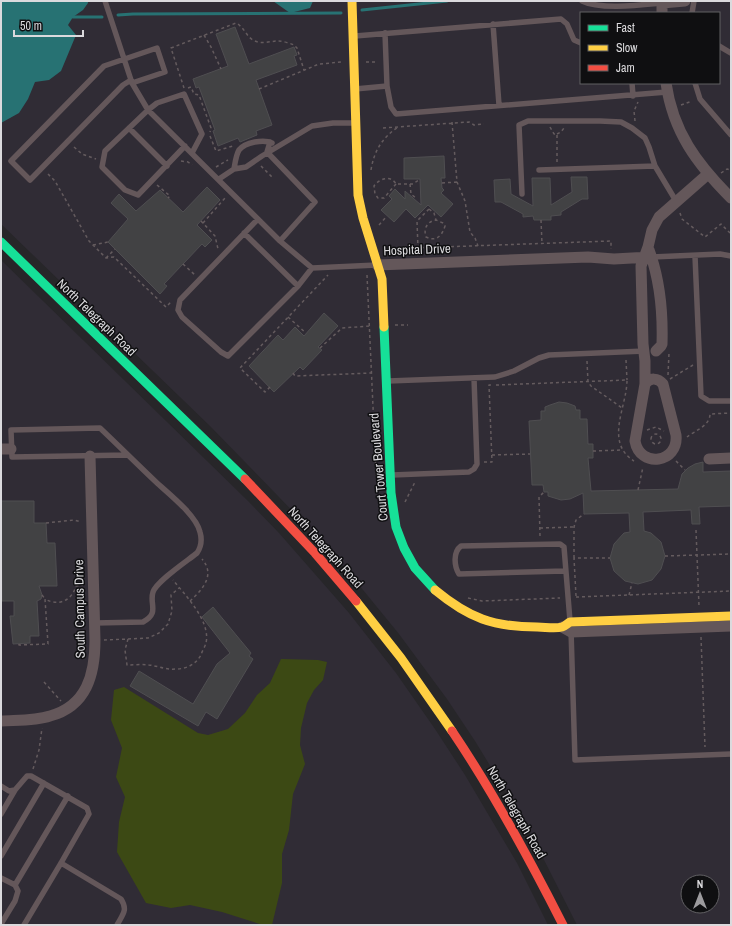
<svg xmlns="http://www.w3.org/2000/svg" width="732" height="926" font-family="'Archivo Narrow',sans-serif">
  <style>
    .built { fill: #302c35; fill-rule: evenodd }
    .green { fill: #3c4914 }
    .water { fill: #277273 }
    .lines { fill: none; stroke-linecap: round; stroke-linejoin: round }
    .stream { stroke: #277273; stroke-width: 3 }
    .building { fill: #424244; stroke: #4f4e51 }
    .path { stroke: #645b5e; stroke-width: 1.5; stroke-dasharray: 3 3; stroke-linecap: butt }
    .lane { stroke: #64575a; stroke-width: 5.5 }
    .street { stroke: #64575a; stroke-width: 11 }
    .fast { stroke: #16e098; stroke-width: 9 }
    .slow { stroke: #ffcf43; stroke-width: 9 }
    .jam { stroke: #f24e42; stroke-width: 9 }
    .labels { text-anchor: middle; stroke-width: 3; stroke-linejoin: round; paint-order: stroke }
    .street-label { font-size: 13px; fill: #dbdadd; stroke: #0f0f11 }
  </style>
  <rect width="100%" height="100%" fill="#272629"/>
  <path class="built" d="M1,1H731V925H577L540,852L511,800L475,741L447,699L399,634L350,574L311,530L210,426L1,224ZM581,13H719V83H581ZM688,882H712V906H688Z
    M1,260L248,501L279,533L349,613L396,673L435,729L465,775L517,863L548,925H1Z"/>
  <path class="green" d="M281,659L318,660L327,662L323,680L314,690L307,703L301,728L300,745L305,764L293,794L289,830L282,854V883L272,925H263L222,912L190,905L171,908L146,903L117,852L119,822L125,797L116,777L122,748L111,720L114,690L124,687L198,733L208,735L228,729L245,713L257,695L270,683Z"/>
  <path class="water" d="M1,1H88V3L83,10L73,17L68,25L76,35L61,71L49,80L35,82L28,99L19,113L1,123Z
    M273,1H313L310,8L290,13Z"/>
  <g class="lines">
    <path class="stream" d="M362,10L447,1
      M118,15L133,14L341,13
      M73,17H102"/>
  </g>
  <path class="building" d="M235,27L249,64L294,47L297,55L294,56L297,65L256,80L272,125L256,131L257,135L240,142L238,138L218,146L213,131L215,130L199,87L196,88L193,79L228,66L216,34Z
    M444,156L445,178H441L442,188L444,190L441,193L453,204L441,217L428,205L415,218L406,209L394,222L381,210L392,199L389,196L395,189L405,199V191L421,205L420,179H404V158Z
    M571,177H587L588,199H582L561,212V215L551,216V220H534L533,216L523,217V214L501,202H495L494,180L510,179L511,194L533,206L532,178H550L551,205L572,192Z
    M207,187L220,200L197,225L212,240L205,247L202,244L164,284L167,286L160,294L108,242L128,219L111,203L119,194L136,211L160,190L183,212Z
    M324,313L338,326L318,347L322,350L303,370L300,367L274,392L249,366L278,335L283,340L295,327L304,336Z
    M559,402L567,403L575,406L576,410H580V419H587L588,444H593V458H588L591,491L678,489L682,474L688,468L695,464L703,462V472L731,471V506L699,507L700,524H692L691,510L643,512L644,531L651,533L661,542L665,556L661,569L652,580L638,584L625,581L614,571L610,558L614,544L624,533L630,532L629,513L584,514L583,493L570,499L561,500L548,496V492H544L543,485H532L529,421L541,420V411H545V407L550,405Z
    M1,501H34V523H46L47,543H55L57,586H39L42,595L41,599L37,601L39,636H30V643L13,644L10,616H14V601H2Z
    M213,607L251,653L249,656L253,659L217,719L206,712L198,726L130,686L139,671L193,704L217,664L230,653L202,617Z"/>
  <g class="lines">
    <path class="path" d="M204,35L211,47L221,69
      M366,62H378
      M184,88L171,48L236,23C244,27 246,36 253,40C261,45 270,41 278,41C283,41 289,43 294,45L297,48L304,70
      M188,88L191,87L194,94L199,95L211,128L210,132
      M259,89L319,64L342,62
      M681,105L692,101
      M635,121L634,111L638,102
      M452,122L457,182L465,201L470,232L475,238L478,246
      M550,127L554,134H557V162
      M383,128L469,122L474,125L484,124
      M557,134L561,132L564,128
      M210,136L216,151L233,146
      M74,147L82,154L96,159
      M181,161L188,162L192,165
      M261,166L273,178
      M216,167L228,160
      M371,170C374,151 382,138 398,127
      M721,173L727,169L731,170
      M48,174L55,181L89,241L106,258L114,257L166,307L172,301
      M442,183L457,182
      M396,184L384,198H378L375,194L374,186C380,178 391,175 396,184H413L420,179
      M410,184L411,194L417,199
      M157,185L170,196L168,198
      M429,209L434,213L436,220C428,221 423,228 426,237C436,242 442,236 445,226L443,223L436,220
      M680,213L682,219L705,237L721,224L731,234
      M541,220L542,244
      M201,221L215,236L218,249
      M203,223L225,198
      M379,225L387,216
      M93,245L108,242
      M385,249L611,241V249
      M418,249L417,221L431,207
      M106,258L115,249
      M183,264L195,275
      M367,275L376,472L377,477
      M288,317L306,333
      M395,325H408
      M320,348L342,328L370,326
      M626,360L627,380
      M587,361L588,382L591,386L622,408
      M293,373L295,376L372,373
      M668,375L669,353
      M670,379L693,365
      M496,385L627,380C627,407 604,442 634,461
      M270,387L265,392L240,368L328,275
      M647,430L656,427L664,431
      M651 439a5 5 0 1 1 10 0a5 5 0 1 1-10 0Z
      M687,437C694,431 710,426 710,414L731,413
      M593,451L622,450
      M492,455L530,454
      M676,461L685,470
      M484,462H492L489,385H491
      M638,490L643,467
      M405,502L415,482
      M46,523L74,520L81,522
      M540,528L574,527
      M696,530L699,606
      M540,536L539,497L544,492
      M665,556L731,554
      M574,558V527L576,520L584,514
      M42,595L45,599
      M629,595L632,583
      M576,596L574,558H610
      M576,597L731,591
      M468,598L482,601L560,598
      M190,601C202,590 216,575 202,559
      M701,637L705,747
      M128,639L148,638L159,633L168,624L172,611L171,595L179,588
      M104,640L128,639L125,650L127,665C134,665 142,664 149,665C158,666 166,670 176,669C187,669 196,664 201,655C202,651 205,647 206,643C211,621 185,595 173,580
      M19,644V645L48,644L45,599C59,607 72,600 76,586L83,585
      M44,682L61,701
      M33,769L39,750L42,728"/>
    <path class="lane" d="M105,1L132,83L148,110L280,241L312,268L377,265
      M582,1C600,10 641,5 662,3
      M692,13L694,1
      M493,24L499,105
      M385,33L387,86
      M355,36L561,19L567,24L574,40L581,43
      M719,46L731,53
      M131,80L123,85L30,180L11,161L104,66L157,48L165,72L132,83
      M632,83L633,96
      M695,83L700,99L731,135
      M355,89L387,86L391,107L396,114L667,92
      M129,128L167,166
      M270,142L267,152L315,202L280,241
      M185,146L138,195L125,190L102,167L105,151L148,110L157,103L184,94L202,134L192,153
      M234,169C235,163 236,155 239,150C245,142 264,139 272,143
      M539,170L655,166
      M219,179L234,169L246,167L262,156L312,126L333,123H355
      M522,194L519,125L528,121H600L621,122L632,128L645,138L649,147L655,166L676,201
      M258,219L180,300L178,310L182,317L221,352L228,356L298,286L312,268
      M244,233L298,286
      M695,256L701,396L709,401H731
      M652,257L720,254L731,256
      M388,381L495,377L514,371L539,358L549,355L645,351
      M392,475L469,472L474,469L477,464L474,378
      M565,571L459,574C454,566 453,552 461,546L560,544L564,547L570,621
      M95,623L143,622C160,613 149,604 153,592C157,581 187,561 197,553C201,547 202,539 200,532C196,515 169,494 156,482C137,464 119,446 100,428L11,430L12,457L128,455
      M571,630L575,760L731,754
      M1,786L9,791L15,790L27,776H31L87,808L89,814L61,863L24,925
      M1,814L15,790
      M1,856L44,783
      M61,863L121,899C128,910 123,914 117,925
      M1,878L15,885L18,891L15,901L1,924
      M15,885L68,796"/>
    <path class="street" d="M662,1V13
      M662,3L685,1
      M666,83C673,132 697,164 731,198
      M649,250C660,280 663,312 662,344L661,346L656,351
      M377,265L588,257L614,259L650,257
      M645,384C650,377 658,378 663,384L676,435C679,463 640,469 635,441L645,384V361L643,344L641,266L648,247L652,230L659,217L708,174
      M1,449H11
      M709,459L731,458
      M562,627L571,632L731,626
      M1,721C17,720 35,721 50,716C87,706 95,674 95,640L90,456"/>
    <path class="fast" d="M1,242L245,479
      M384,327L391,493L396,527L404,548L415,568L435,590"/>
    <path class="slow" d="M352,1L358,195L363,218L382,279L384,327
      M435,590C469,618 493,627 537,627C545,627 555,629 562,627C565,626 568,623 570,622L731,616
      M356,601L401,658L452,731"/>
    <path class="jam" d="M245,479L315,553L356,601
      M452,731C494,793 529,858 563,925"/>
  </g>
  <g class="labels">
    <g class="street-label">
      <text transform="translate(417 249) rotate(-2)" y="5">Hospital Drive</text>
      <text transform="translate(97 317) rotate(44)" y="5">North Telegraph Road</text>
      <text transform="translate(378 467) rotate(-95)" y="5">Court Tower Boulevard</text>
      <text transform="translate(326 547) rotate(48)" y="5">North Telegraph Road</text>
      <text transform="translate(79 609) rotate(-91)" y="5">South Campus Drive</text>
      <text transform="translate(517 812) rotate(60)" y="5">North Telegraph Road</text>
    </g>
  </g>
  <rect width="732" height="926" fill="none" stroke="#dbdadd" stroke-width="4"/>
  <rect x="580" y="12" width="140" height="72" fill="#0f0f11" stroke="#616063"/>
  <rect x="588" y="25" width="20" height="6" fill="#16e098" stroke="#616063"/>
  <text x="616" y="32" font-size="12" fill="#dbdadd">Fast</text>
  <rect x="588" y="45" width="20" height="6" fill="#ffcf43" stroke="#616063"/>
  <text x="616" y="52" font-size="12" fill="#dbdadd">Slow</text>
  <rect x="588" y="65" width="20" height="6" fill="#f24e42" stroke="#616063"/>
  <text x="616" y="72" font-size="12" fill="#dbdadd">Jam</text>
  <g transform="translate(700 894)"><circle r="19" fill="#0f0f11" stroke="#616063"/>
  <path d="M0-3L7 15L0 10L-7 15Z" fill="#9c9b9e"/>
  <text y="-6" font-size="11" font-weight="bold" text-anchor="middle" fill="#dbdadd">N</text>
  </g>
  <path d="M14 30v6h69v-6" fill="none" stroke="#dbdadd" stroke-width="2"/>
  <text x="20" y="30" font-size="12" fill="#dbdadd" stroke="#0f0f11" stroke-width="3" paint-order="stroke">50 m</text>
</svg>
